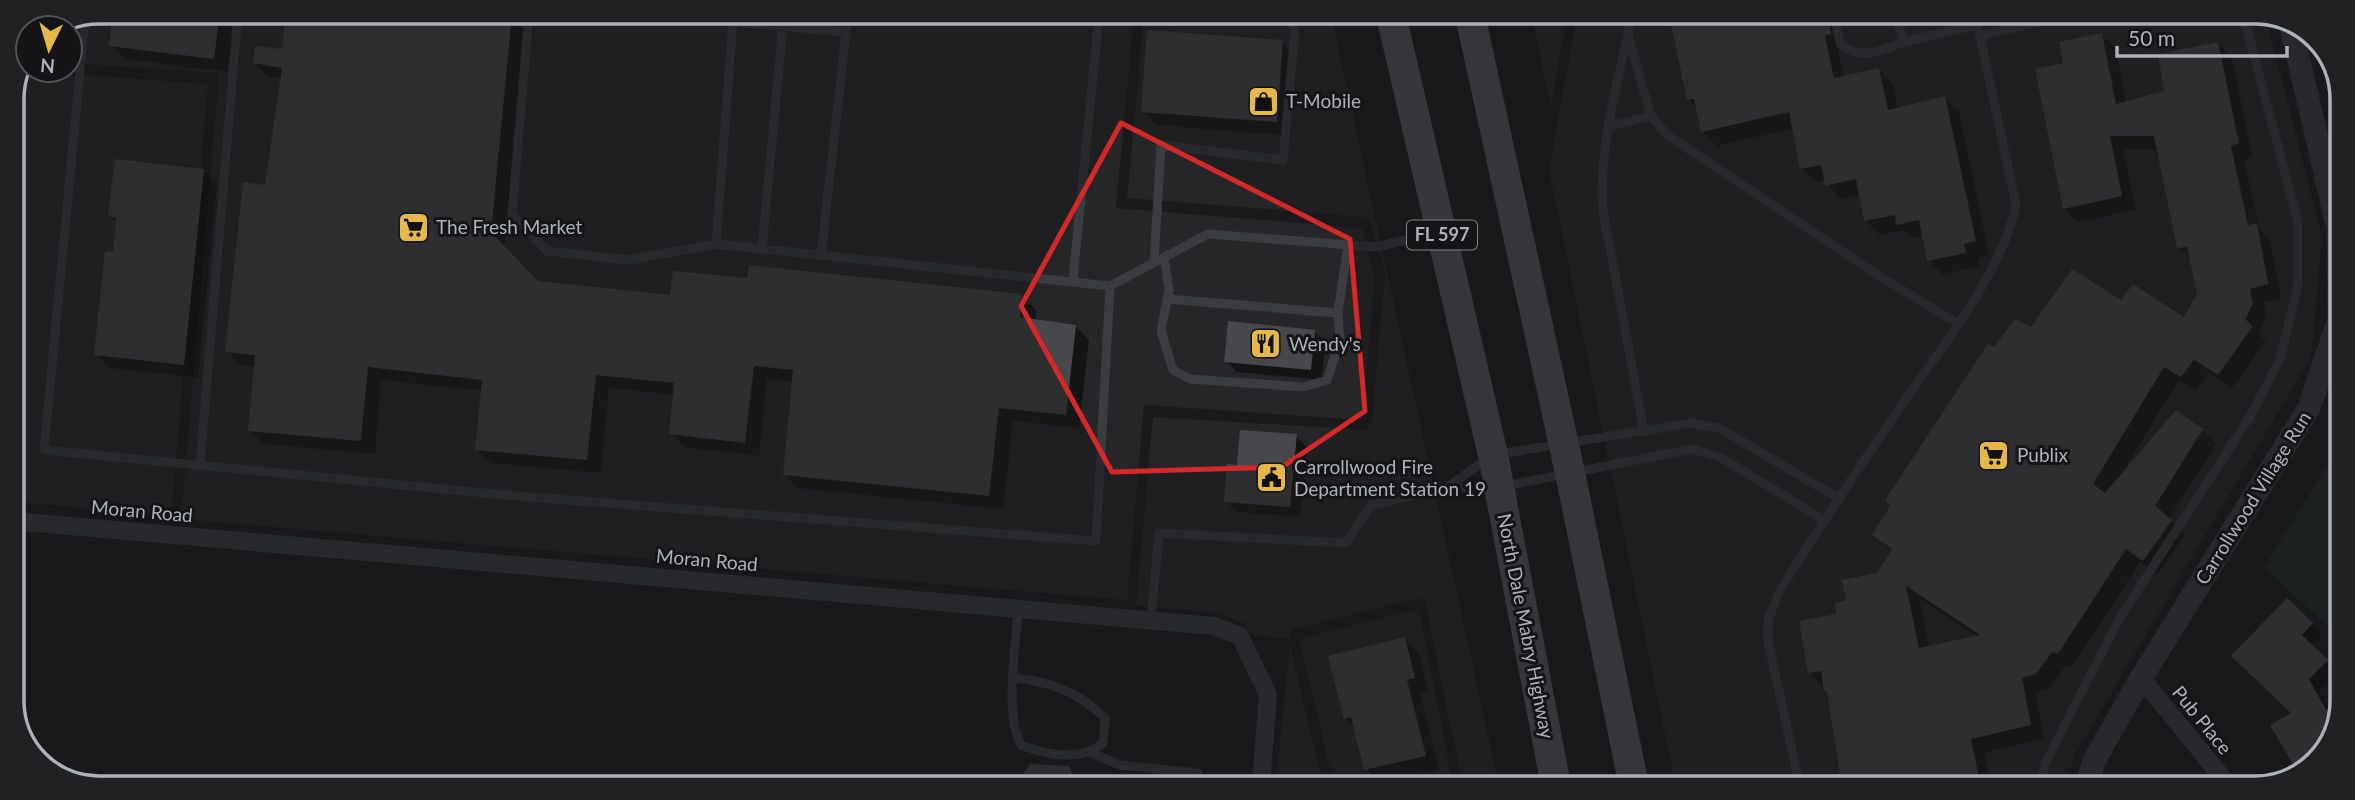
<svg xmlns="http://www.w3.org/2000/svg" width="2355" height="800" font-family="Lato,sans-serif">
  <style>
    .built { fill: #262629 }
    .green { fill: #222a23 }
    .shadow { fill: #0007; fill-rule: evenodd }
    .building { fill: #47474c; fill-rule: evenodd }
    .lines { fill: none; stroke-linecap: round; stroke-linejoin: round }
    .service { stroke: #3b3c41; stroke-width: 9 }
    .minor { stroke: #3b3c41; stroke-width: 18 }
    .tertiary { stroke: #3b3c41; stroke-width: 23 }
    .primary { stroke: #57595f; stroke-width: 30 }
    .marked { fill: none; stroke: #d62828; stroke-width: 5; stroke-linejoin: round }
    .labels { text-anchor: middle; stroke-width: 6; stroke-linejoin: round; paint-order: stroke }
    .shield { fill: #151517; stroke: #7f8289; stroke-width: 2 }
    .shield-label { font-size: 18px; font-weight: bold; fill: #adb1ba }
    .poi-label { font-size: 19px; fill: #adb1ba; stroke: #151517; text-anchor: start }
    .street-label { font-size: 19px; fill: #adb1ba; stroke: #151517 }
    .rim { fill: none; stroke: #adb1ba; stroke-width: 3.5 }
  </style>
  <rect width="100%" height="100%" fill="#1a1a1c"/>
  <path class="built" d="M100,12L1134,14L1116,208L1362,228L1375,276L1362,420L1144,405L1127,600L181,519L219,73L70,63V28H61Z
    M1144,14L1331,15L1499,786H1463L1425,601L1417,598L1297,628L1291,631L1289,639L1253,635L1244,623L1218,613L1136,605L1153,417L1367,430L1372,421L1385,272L1371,224L1365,217L1127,198Z
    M1531,15H1567L1551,106Z
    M1577,15L2266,17L2322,238L2311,357L2075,754L2065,787H1676L1549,170Z
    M28,60V70L39,72L208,84L171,518L16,501L12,497V151L21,74Z
    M1419,609L1453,786H1334L1299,639Z
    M1290,647L1324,786H1275Z"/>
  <path class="green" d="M2340,445L2339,637L2264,567Z"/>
  <path class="shadow" d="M115,12L235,13L228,72L125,59L111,45Z
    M287,13H510L509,17L526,31L504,247L538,283L671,296L748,280L1022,296L1036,310L1035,321L1075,326L1089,340L1079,428L1013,421L1003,509L798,488L785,475L794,382L767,379L759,456L685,447L671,433L675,395L609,388L601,473L491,463L477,450L483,391L381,380L375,454L264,444L250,430L256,367L241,365L227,351L267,187L282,79L269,77L255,63L283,51Z
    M1693,16H1832L1844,48L1838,50L1844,78L1879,70L1893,84L1898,109L1945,98L1959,112L1989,255L1978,258L1979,267L1942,274L1928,260L1923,236L1912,238L1904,230L1880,235L1866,221L1861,195L1840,199L1826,180L1816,182L1802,168L1794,128L1717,146L1702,131L1697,108L1689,100L1672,20Z
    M2101,35L2116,49L2126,103L2166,93L2218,44L2232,58L2252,157L2244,160L2259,228L2270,240L2281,298L2264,303L2266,319L2258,334L2266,341L2232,388L2208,373L2196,390L2179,380L2121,474L2202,430L2216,444L2169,519L2185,535L2158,574L2140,562L2072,667L2066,665L2050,688L2035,692L2044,739L1984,753L1991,787H1844L1829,693L1810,673L1838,615L1848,601L1878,574L1892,551L1874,535L1995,349L2032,330L2122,303L2184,319L2199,294L2191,260L2179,247L2158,150L2123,149L2136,210L2078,222L2064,208L2065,64ZM1919,598L1978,637L1929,647Z
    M1282,42L1296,56L1290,136L1157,125L1143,111Z
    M203,170L217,185L198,378L110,368L96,354L115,254L117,223L110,216Z
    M1314,331L1325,342L1322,380L1237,372L1226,361Z
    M1296,436L1307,447L1300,517L1237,512L1226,501L1239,467Z
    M2287,601L2322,635L2311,646L2337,672L2319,691L2330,711L2338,707V728L2308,770L2300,773L2273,726L2294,714Z
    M1405,639L1419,653L1428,692L1420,694L1439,770L1380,783L1366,769L1356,729L1345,718Z
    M1031,766L1068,768L1084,785H1017Z"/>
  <path class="building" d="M113,12H220L214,59L109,46Z
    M286,13H494L512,16L491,232L538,281L670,295L673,271L747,278L749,265L1022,294L1020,317L1076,325L1066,415L999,408L989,496L783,475L793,370L754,366L745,443L669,434L674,383L596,375L587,460L475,450L482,380L368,367L361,441L248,431L255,355L225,352L243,182L265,185L282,68L253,63L255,46L282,49Z
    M1685,16H1827L1831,34L1825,36L1834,78L1879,68L1888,110L1945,96L1976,241L1964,244L1966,253L1927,261L1919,220L1896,225L1895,215L1864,221L1856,179L1825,186L1821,165L1800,169L1789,112L1701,132L1694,99L1687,100L1670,19Z
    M1147,30L1283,40L1277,122L1141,112Z
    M2102,33L2116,104L2164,91L2158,54L2218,42L2239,143L2231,146L2248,225L2257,223L2268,284L2250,289L2253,304L2245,319L2253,326L2218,375L2194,360L2181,377L2164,367L2093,484L2105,493L2176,410L2203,429L2155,506L2172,520L2143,561L2126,549L2058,654L2052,652L2036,674L2022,678L2031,725L1971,739L1981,787H1842L1827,691H1824L1821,671L1808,673L1799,621L1836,614L1835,603L1846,600L1842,580L1877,573L1892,549L1872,535L1890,506L1885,500L1988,344L1994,347L2015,319L2031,327L2072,269L2121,300L2133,284L2184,317L2197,294L2187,247L2177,248L2154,136H2110L2122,196L2063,209L2035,69L2063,63L2059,42ZM1906,586L1980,635L1919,648Z
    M115,159L204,169L184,365L94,355L105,252H113L116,218L108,216Z
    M1228,321L1315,330L1311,370L1224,362Z
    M1240,430L1297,434L1290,507L1224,502L1227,464L1237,465Z
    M2287,598L2313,623L2302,635L2328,660L2309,679L2327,711L2338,705V728L2308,770L2298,773L2270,725L2291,713L2231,656Z
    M1405,637L1415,678L1407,680L1426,756L1364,770L1351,717L1344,719L1328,656Z
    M1030,764L1069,766L1078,785H1015Z"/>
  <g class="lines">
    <path class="service" d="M529,13L512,214L547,251L629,260L716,244L1110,286L1208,234L1376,247L1436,233
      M663,13L733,22L716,244
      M734,14L733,22L846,32L848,14
      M1632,15C1618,85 1589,173 1609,242L1644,432
      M1834,16L1841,45C1862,61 1882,50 1904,42
      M1896,16L1904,42L1977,25
      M1975,16L1980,36L2062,16
      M85,18L44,450L516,496L1096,541L1110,286
      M1628,35L1651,116L1667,135L1876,274L1957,323
      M1610,126L1651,116
      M2324,161L2342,154
      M762,249L784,14
      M821,255L846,32
      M1164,257L1169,290L1161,331L1173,370L1190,379L1303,387L1327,380L1340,341L1338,313L1348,245
      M1154,262L1161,145L1283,160L1295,30L1287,15
      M1073,279L1099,14
      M1167,299L1338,313
      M200,464L238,13
      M1824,520L1720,457L1692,449L1500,487L1446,488L1493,455L1691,423L1719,428L1840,499
      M1151,620L1159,533L1346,543L1371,505L1446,488
      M1015,678C1052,682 1078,692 1105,718L1103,743C1080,762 1047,755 1021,745C1004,711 1016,647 1018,609
      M1091,753L1120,765L1198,773L1200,786
      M1800,787L1768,641V620L1780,590C1817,531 1855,473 1894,416C1934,357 2002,275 2016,205L1980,36
      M2041,787L2045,764L2119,619L2249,418L2280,360L2298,284V223L2248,32L2241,17"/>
    <path class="minor" d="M12,521L1214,626L1240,636L1268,695L1261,786
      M2141,678L2231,788"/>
    <path class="tertiary" d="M2086,787L2094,761L2141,678L2309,408L2339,319L2338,229L2290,22"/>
    <path class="primary" d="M1391,15L1493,455L1556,786
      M1470,15L1570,473L1634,786"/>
  </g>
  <path d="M0 0H2355V800H0ZM1121,123L1350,239L1365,411L1282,467L1112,472L1021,306Z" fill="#1a1a1c" fill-opacity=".55" fill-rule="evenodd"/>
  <path class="marked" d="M1121,123L1350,239L1365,411L1282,467L1112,472L1021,306Z"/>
  <defs>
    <symbol id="shop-square" viewBox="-11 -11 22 22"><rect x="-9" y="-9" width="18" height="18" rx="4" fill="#e5b849" stroke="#151517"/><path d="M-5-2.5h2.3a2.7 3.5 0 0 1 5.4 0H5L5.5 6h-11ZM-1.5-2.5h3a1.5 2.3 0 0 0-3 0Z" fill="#111"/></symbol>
    <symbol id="supermarket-square" viewBox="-11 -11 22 22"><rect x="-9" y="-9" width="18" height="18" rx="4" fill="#e5b849" stroke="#151517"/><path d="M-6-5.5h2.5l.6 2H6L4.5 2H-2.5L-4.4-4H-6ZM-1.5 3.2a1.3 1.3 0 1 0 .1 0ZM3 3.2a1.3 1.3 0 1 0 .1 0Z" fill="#111"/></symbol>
    <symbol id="restaurant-square" viewBox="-11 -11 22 22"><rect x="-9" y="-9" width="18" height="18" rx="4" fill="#e5b849" stroke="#151517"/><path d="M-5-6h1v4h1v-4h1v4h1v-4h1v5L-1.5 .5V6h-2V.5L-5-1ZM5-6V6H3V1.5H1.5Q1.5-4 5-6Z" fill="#111"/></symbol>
    <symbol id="civic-square" viewBox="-11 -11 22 22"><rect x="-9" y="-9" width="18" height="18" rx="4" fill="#e5b849" stroke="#151517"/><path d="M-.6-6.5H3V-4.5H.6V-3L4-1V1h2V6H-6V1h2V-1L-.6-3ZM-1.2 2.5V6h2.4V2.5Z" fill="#111"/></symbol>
  </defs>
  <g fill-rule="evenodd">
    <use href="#shop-square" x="1246" y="84" width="35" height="35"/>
    <use href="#supermarket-square" x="396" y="210" width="35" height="35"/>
    <use href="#restaurant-square" x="1248" y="326" width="35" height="35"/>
    <use href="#supermarket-square" x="1976" y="438" width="35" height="35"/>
    <use href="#civic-square" x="1254" y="460" width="35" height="35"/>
  </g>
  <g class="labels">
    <rect class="shield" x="1407" y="220.5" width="70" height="29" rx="5"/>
    <g class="shield-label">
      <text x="1442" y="241">FL 597</text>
    </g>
    <g class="poi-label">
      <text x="1286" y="108">T-Mobile</text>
      <text x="436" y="234">The Fresh Market</text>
      <text x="1289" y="351">Wendy's</text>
      <text x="2017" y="462">Publix</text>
      <text x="1294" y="474">Carrollwood Fire<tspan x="1294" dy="22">Department Station 19</tspan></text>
    </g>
    <g class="street-label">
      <text transform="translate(2253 498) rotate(-58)" y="7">Carrollwood Village Run</text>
      <text transform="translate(142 511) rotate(5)" y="7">Moran Road</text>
      <text transform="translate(707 560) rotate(5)" y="7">Moran Road</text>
      <text transform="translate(1526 626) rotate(79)" y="7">North Dale Mabry Highway</text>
      <text transform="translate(2202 720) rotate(51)" y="7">Pub Place</text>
    </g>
  </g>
  <path d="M0 0H2355V800H0ZM99 24H2255A75 75 0 0 1 2330 99V701A75 75 0 0 1 2255 776H99A75 75 0 0 1 24 701V99A75 75 0 0 1 99 24Z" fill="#212124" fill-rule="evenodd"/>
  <path class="rim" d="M99 24H2255A75 75 0 0 1 2330 99V701A75 75 0 0 1 2255 776H99A75 75 0 0 1 24 701V99A75 75 0 0 1 99 24Z"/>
  <g transform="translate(49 49) rotate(185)"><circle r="33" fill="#151517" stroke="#525358" stroke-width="2"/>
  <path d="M0-5L12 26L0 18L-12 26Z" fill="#e5b849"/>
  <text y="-10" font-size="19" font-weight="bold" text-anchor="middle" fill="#adb1ba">N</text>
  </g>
  <path d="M2117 46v10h170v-10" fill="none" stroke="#adb1ba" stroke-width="3.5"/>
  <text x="2128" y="46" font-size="21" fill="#adb1ba" stroke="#151517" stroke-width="5" paint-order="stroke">50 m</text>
</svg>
